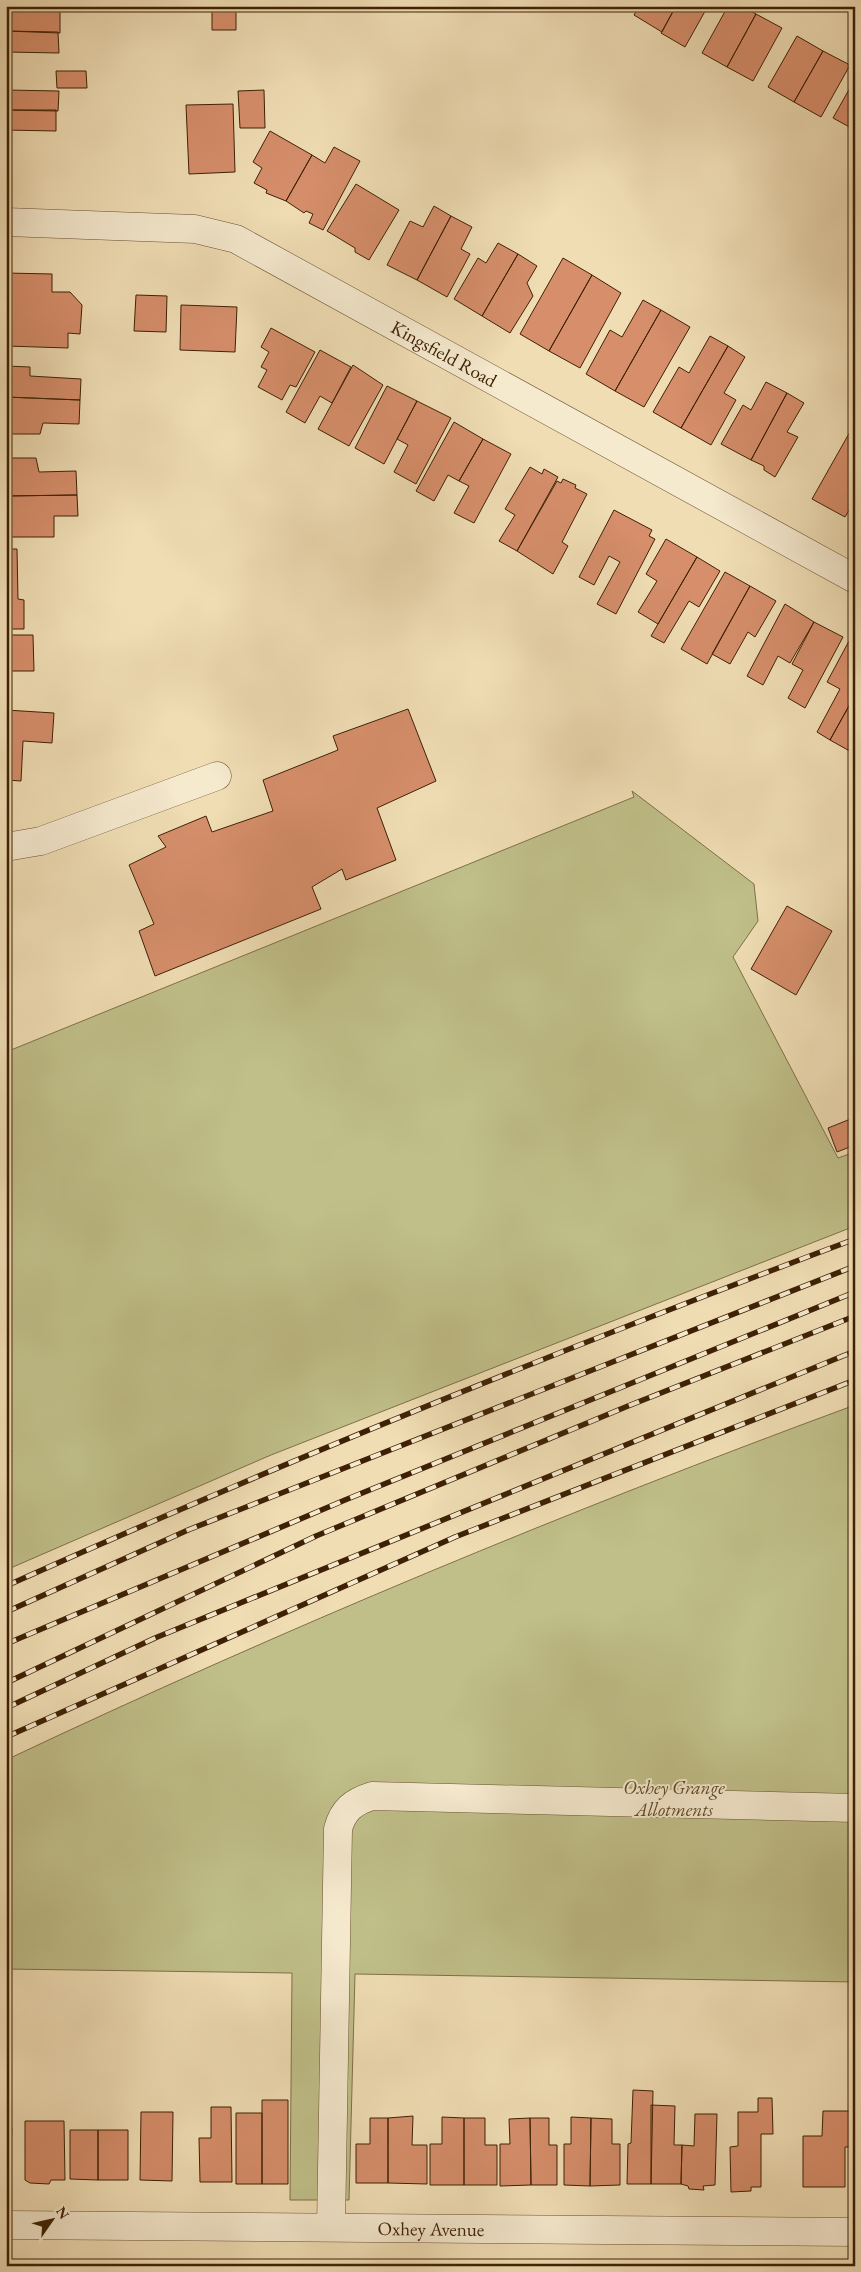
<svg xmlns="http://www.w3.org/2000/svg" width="861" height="2272" font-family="'EB Garamond',serif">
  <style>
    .green { fill: #c0bf89; stroke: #7f7046 }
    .building { fill: #d68e6b; stroke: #3e2104 }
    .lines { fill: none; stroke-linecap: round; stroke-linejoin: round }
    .minor-casing { stroke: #6a5030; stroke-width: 29 }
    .minor { stroke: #f5e9ce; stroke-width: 28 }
    .rail-casing { stroke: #3e2104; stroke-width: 5.5 }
    .rail { stroke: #f5e9ce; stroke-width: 4; stroke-dasharray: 11; stroke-linecap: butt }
    .labels { text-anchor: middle; stroke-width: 4; stroke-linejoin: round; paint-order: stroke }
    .street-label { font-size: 19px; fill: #3e2104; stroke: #f5e9ce }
    .park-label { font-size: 19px; font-style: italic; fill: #5e4825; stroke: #f5e9ce }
  </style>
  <rect width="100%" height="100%" fill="#f0ddb4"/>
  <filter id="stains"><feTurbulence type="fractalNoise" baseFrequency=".004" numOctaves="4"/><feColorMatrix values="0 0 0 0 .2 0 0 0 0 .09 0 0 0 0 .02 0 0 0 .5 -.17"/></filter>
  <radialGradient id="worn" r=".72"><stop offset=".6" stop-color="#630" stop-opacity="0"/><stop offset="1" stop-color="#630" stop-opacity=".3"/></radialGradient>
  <path class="green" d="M632,791L754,884L758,921L733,957L838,1158L855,1152V1226L271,1455L6,1570V1455L13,1451L6,1448V1052L634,797Z
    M855,1405V1982L355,1974L349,2200H290L292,1973L6,1969V1760C283,1629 567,1511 855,1405Z"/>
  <path class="building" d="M6,6L60,9V33L6,31Z
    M212,6H236V30H212Z
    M639,6H676L662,32L634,15Z
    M676,6H708L685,47L661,33Z
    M728,6H741L756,14L727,67L702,53Z
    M756,14L782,28L753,81L727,67Z
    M6,31L58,32L59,53L7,52L6,64Z
    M797,36L823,51L794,102L768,87Z
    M823,51L850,65L821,117L794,102Z
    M56,71H86L87,88H57Z
    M6,77V90L59,91L58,111L6,110Z
    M855,79V130L833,118Z
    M264,90L265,128H240L238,91Z
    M233,104L235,172L189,174L186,105Z
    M6,110H56V131L6,130Z
    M270,131L312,155L286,201L266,193L267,190L254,183L262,168L253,162Z
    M334,147L360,161L323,230L309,223L313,214L306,211L304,213L286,201L312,155L325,163Z
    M356,184L399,210L369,260L355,252V248L327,231Z
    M434,206L451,216L417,280L387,265L410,221L423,227Z
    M451,216L472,227L461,249L470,254L447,297L417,280Z
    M498,243L518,254L482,316L454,299L478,258L486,263Z
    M518,254L537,266L527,283L533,296L510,333L482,316Z
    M563,258L592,275L549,351L520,334Z
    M6,273L52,274V292H70L82,305L80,334L68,333V348L6,346Z
    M592,275L621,293L580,368L549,351Z
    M136,295L167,296L166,332L134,331Z
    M643,300L661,310L615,391L586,374L610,330L622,337Z
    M181,305L237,307L235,352L180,350Z
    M661,310L690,327L644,407L615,391Z
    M271,328L315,352L296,387L290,385L282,400L258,387L267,370L261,367L269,352L261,347Z
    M710,336L728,346L681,428L653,412L679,367L689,373Z
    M728,346L745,357L724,393L736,400L711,445L681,428Z
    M320,350L351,367L332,403L320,396L305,423L286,412Z
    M353,365L383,385L349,446L318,429Z
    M6,366L30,367V376L81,379L80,400L6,397Z
    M766,382L787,393L751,460L721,444L743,405L751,410Z
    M387,386L417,401L384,464L355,448Z
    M787,393L804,403L787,432L798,437L775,477L764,470V466L751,460Z
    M6,397L80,400L79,424L43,423L40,434H6Z
    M417,401L451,418L416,484L394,472L408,445L397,439Z
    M454,422L483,439L459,481L448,475L434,501L416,491Z
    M855,423V500L845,517L812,499Z
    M483,439L511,454L474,523L454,513L469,486L459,481Z
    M6,458H36L39,472L76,471L77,495L6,496Z
    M530,467L542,474L544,469L558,477L517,551L499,541L515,515L505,509Z
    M563,479L576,485L575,488L587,494L562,542L568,546L553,574L517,551L557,481L561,483Z
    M77,495L78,516H54V537H6V496Z
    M614,510L652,530L649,536L655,539L616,614L597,604L620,562L609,556L594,585L579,577Z
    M666,539L697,557L658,624L638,612L657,581L646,574Z
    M6,549H17L18,599L24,600V629H6Z
    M697,557L720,571L699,607L689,601L664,643L651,636Z
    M725,572L750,586L707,664L681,649Z
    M750,586L776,601L755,637L748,632L730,664L712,654Z
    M785,604L814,622L790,663L778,656L763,685L747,676Z
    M814,622L843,637L805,708L788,698L803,670L792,664Z
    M6,635H33L34,671H6Z
    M855,640V695L830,740L817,732L840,689L827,682L849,641L853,643Z
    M855,695V754L830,740Z
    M408,709L436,781L377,808L396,860L346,880L342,869L312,887L321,909L155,976L139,931L154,924L129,865L166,847L158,836L206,816L212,832L273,811L263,780L338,750L333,736Z
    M6,710L54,713L52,743L23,741L21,781L6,780Z
    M787,906L832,931L796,995L751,969Z
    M855,1113V1145L837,1152L828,1128L853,1118Z
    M633,2090L653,2091L651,2184H627L628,2144L631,2143Z
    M758,2098H772L773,2134H761V2187H751V2191L731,2192L730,2147L738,2146V2112H758Z
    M262,2100H288V2184H262Z
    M651,2105L675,2106L674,2145H682L681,2184H651Z
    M211,2107H231L232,2182H200L199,2138H211Z
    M823,2111H852V2147H845V2187H803V2136H822Z
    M141,2112H173L172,2181L140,2180Z
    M236,2113H262V2184H236Z
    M695,2114H717L715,2185L703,2186L704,2190L689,2189L688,2186L681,2184L682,2145L694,2146Z
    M413,2116L412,2145H427V2184L388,2183V2118Z
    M442,2117L464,2118V2185H430V2144H442Z
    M571,2117L591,2118L590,2186L564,2185V2144H571Z
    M370,2118H388V2183H356V2144H370Z
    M464,2118H485V2145H497V2185H464Z
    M530,2118L531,2185L500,2186V2144H510L509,2119Z
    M530,2118H549V2145H557V2185H531Z
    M591,2118L612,2119V2144H620V2185L590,2186Z
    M25,2121H64L65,2180H51L49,2184L30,2183L25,2180Z
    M6,2128H12L10,2178H6Z
    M70,2130H98V2180L70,2179Z
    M98,2130H128V2180H98Z"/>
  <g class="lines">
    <defs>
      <g id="minor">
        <path id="s1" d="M6,222L195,229L236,239L855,579"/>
        <path d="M6,847L41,841L217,776"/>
        <path id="s2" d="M6,2225L855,2232"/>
        <path d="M331,2227L338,1829C343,1810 353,1802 372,1796L855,1808"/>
      </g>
    </defs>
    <use href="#minor" class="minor-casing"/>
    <use href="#minor" class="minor"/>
    <defs>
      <path id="rail" d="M6,1586C285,1461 569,1346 855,1239
        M6,1612L188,1530L855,1266
        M6,1644L345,1500L855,1292
        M6,1683L316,1536L628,1406L855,1316
        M6,1708L155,1638L855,1351
        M6,1737L455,1537L855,1380"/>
    </defs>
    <use href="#rail" class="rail-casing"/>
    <use href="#rail" class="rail"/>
  </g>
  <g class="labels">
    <g class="street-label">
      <text dy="7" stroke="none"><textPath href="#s1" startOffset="469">Kingsfield Road</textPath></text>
      <text dy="7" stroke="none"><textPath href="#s2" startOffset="425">Oxhey Avenue</textPath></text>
    </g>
    <g class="park-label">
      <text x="674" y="1794">Oxhey Grange<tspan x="674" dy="22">Allotments</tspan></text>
    </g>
  </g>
  <rect width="861" height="2272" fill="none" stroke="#f0ddb4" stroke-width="25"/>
  <rect x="8" y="8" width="846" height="2257" fill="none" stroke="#3e2104" stroke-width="2.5"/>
  <rect x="12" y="12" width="836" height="2247" fill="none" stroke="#3e2104"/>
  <g transform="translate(52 2220) rotate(56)" stroke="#f5e9ce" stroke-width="4" paint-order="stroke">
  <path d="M0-4L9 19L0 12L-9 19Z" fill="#3e2104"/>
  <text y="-8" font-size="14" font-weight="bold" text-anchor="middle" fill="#3e2104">N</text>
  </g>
  <rect width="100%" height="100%" filter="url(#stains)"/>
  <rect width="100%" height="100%" fill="url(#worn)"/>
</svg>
